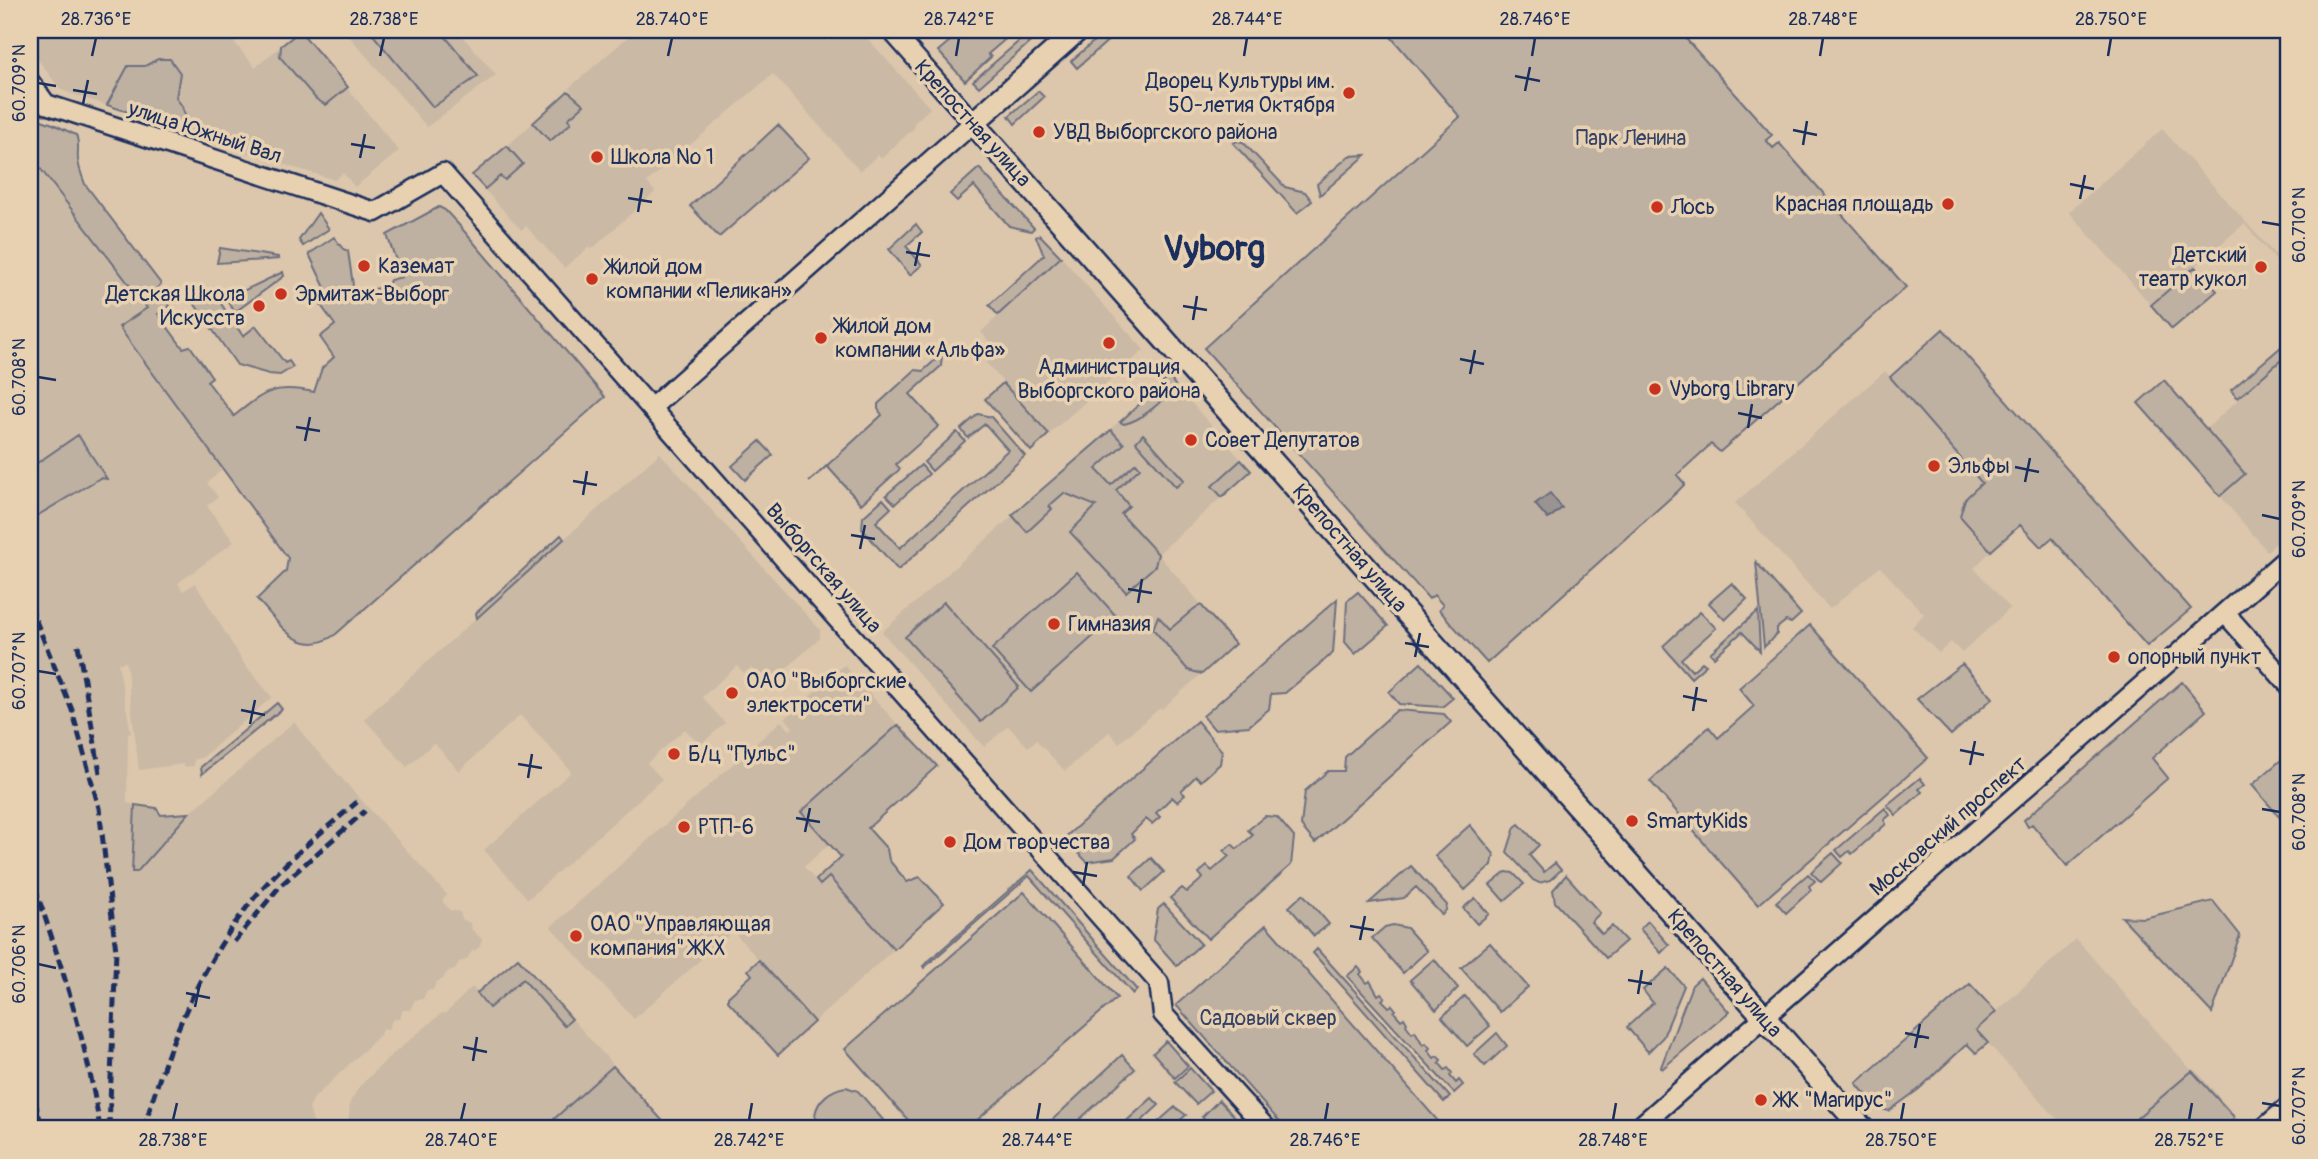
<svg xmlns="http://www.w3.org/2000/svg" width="2318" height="1159" font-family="Pangolin,sans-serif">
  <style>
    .built { fill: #cab9a5 }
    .green { fill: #bfb1a1; stroke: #6d7080; stroke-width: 2 }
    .water { fill: #999392; stroke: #676b7d; stroke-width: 2 }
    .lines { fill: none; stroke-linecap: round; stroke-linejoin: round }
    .minor-casing { stroke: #1b2f5e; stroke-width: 23 }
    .major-casing { stroke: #1b2f5e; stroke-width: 26 }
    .minor { stroke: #e8d1b1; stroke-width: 18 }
    .major { stroke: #e8d1b1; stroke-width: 21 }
    .rail { stroke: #1b2f5e; stroke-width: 5; stroke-dasharray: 10 5; stroke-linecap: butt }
    .ticks { fill: none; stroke: #1b2f5e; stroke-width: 2.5 }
    .poi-dot { fill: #c8321e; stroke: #e8d1b1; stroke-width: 2.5 }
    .labels { text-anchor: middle; stroke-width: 7; stroke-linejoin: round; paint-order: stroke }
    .poi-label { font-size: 21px; fill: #1b2f5e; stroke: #e8d1b1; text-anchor: start }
    .street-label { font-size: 21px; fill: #1b2f5e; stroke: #e8d1b1 }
    .park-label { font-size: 21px; fill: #344268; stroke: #e8d1b1 }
    .town-label { font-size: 35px; font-weight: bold; fill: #1b2f5e; stroke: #e8d1b1 }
    .neatline { fill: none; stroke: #1b2f5e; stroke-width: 2.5 }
    .ticks-label { font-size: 18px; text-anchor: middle; fill: #1b2f5e }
  </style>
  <rect width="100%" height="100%" fill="#dcc7ac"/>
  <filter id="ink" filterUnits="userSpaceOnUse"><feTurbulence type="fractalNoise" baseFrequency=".0143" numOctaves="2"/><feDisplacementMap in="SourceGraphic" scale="14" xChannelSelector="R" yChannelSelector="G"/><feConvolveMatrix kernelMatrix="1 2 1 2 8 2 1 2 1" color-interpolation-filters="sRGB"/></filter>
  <g filter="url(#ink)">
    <path class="built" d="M30,30H229L236,38L233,41L255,67L300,31L399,151L355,187L343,173L335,180L266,159L61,90L30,49Z
      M344,30H457L496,75L427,127Z
      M636,30H792L802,40L814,30H818L828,41L842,30H860L930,108L913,124L915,127L882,158L878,155L860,171L773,74L647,182L655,192L592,249L589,247L564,268L526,226L521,230L485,190L501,176L505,180L523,164L507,146L533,123L550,141L570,122L567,119L583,105L569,88Z
      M2162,129L2288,269V274L2244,224L2151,305L2069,212Z
      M30,155L148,308L119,328L223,469L207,483L218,497L207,506L234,542L178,583L183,591L195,583L245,665L272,697L203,757L194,760V766L184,767L183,764L139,770L126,662L118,663L131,733L128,734L127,803L135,805L132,871L137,872L177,824L294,722L309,742L447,895L442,901L450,910L460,912L462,919L470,923L472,930L482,939L480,946L476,950L472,951L466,960L459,962L455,970L448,971L443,979L436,982L433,990H427L423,999L415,1000L410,1010H403L399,1019L392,1020L388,1030L382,1029L380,1035L314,1098L309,1109L315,1129H30Z
      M1061,257L1144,350L1049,434L982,358L980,355L991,344L981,332Z
      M2288,354V533L2267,551L2220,496L2245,474L2206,429Z
      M1885,371L1982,484L1965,499L1960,516L1991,551L1974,568L2010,608L1962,653L1951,642L1939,653L1912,627L1924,614L1880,567L1830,609L1735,503Z
      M1169,377L1251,471L1158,554L1235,644L1162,709L1160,708L1119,743L1109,732L1065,771L1036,740L1028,747L1008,726L984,747L882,632Z
      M660,453L820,630V638L767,686L751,668L744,673L737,666L702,697L725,723L700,745L685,729L647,763L662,779L528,899L484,850L571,772L564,763L520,715L459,771L434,743L407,767L364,719Z
      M844,665L898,725L801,812L829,844L804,867L820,885L829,877L894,949L814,1022L733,931L634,1019L551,927L781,721L790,730L793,727L785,718Z
      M2076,939L2192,1071L2196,1070L2243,1125L2238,1129H2048L2058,1120L1976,1030Z
      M518,958L670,1129H348L350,1102L359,1087L387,1059L442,1013L444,1014L450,1009L472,987L477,993Z"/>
    <path class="green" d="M369,30H440L478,76L433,107Z
      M963,30H1016L988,54L991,57L965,81L938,51Z
      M1032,30H1044L979,87L973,81Z
      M1107,30H1120L1077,68L1071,61Z
      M1385,30H1678L1772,135L1766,140L1773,148L1779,143L1906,287L1720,452L1711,444L1677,475L1685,484L1677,492L1487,663L1439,610L1443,605L1434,595L1429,599L1204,348L1460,117Z
      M300,31L348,87L326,105L316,99L280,57L281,46Z
      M158,59H170L180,73L176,98L182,106L186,118L181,122L155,121L107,105L128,66H145Z
      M568,91L584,105L568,119L571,123L550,141L533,123Z
      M1038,91L1044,97L1015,124L1009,116Z
      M30,116L53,124L76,135C80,144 77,151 78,160C79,169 82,176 85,184L161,284L157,288L170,306L158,314L183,348L190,346L212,377L207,381L234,416C265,391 274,384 314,392L322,368L334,357L320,337L335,325L318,301L328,294L309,254L334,237L343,249L348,251L354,292L387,287L390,280L402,277L387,235L439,207L445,210L458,224L605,397L336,634C300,660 280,624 257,599L286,571L288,558L119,327L147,308L30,155Z
      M778,125L809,158L719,237L690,206Z
      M1237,141L1243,142L1285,187L1305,192L1312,201L1297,213L1233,143Z
      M507,146L523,164L505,180L500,176L485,189L472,175Z
      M1366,155L1320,195L1317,184L1349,156Z
      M979,168L1034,228L1031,231L1009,226L974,186L957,201L950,194Z
      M318,213L329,229L303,246L299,240Z
      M916,224L922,232L906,246L922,265L910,275L889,249Z
      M1040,235L1061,257L998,315L989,305L1044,255L1036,237Z
      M220,248L278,257L279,259L217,263Z
      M2195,267L2217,291L2172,329L2151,305Z
      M283,272L284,276L235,312L226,299Z
      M213,292L243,336L256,326L285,363L289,361L293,367L280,375L269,374L237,365L194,303Z
      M1943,329L2191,609L2147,646L2052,538L2041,547L2020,525L1991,551L1960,516L1965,499L1982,483L1890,377Z
      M2288,341V354L2238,398L2231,390Z
      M942,354L941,366L910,394L939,426L896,464L900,469L861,504L827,466L809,482L882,415L878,409V404L915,370L923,371Z
      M1169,377L1175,385C1164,400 1143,420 1124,424L1120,422Z
      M2164,380L2245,474L2220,496L2138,403Z
      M1003,383L1049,434L1031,451L985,399Z
      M978,414L991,417L1025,456L898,570L862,529L863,517L883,499L891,508L876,522L900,548L1008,450L985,424L968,438L961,429Z
      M1111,430L1124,444L1096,469L1111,485L1136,463L1140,468L1116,490L1129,506L1121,514L1158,554L1155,566L1126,592L1070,532L1096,506L1064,493L1049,506L1052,509L1027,532L1012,515Z
      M957,432L965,441L932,471L924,462Z
      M1143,434L1184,480L1176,487L1136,442Z
      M78,435L107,479L100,478L30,520V497L33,495L30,489V468Z
      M760,441L773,455L745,480L732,466Z
      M1241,460L1251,471L1222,497L1212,486Z
      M921,465L929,474L895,504L886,495Z
      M561,535L564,539L477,618L476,613Z
      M1756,562L1801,614L1791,623L1786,621L1777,628V634L1764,647Z
      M1077,572L1116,616L1031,692L992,649Z
      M1732,583L1747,599L1725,620L1709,603Z
      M1358,592L1388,626L1355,654L1345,642L1347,601Z
      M1337,599L1333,653L1285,693L1271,694L1269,709L1249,726L1214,729L1203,716Z
      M944,602L1019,687L981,722L905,637Z
      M1201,605L1235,644L1202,674L1188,670L1153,629L1158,616L1170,629L1195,608Z
      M1758,611L1760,651L1742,632L1714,657L1710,653Z
      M1700,612L1716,628L1681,659L1692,671L1702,662L1706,665L1691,678L1663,646Z
      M1810,625L1928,758L1758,905L1650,781L1709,727L1718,738L1754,706L1739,688Z
      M1421,663L1453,698L1442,707L1399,704L1389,692Z
      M1962,664L1993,698L1951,735L1917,699Z
      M2182,682L2206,711L2152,758L2168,778L2067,866L2032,824L2028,827L2024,820Z
      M277,703L282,709L202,774L201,767Z
      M1397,710L1444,714L1451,722L1315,843L1301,826L1305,791L1328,771H1344L1345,757Z
      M1197,721L1222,751L1220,764L1201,781L1196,776L1181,791L1185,795L1177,802L1172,797L1156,813L1160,817L1152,824L1146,819L1131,834L1135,839L1114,858L1087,862L1064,838Z
      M898,725L937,766L868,828L887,849L889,860L907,882L920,877L944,903L894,949L829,877L820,885L816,880L841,857L801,812Z
      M2281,760L2285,764L2288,762V827L2252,785Z
      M1920,778L1925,784L1919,789L1922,792L1896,815L1887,805Z
      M135,805L156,808L161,815L189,813L137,872H132Z
      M1885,808L1890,815L1884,820L1886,824L1852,854L1849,851L1842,857L1836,850Z
      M1265,816L1277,817L1294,837L1291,865L1208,939L1170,898L1182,888L1187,892L1203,878L1199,873L1207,866L1212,871L1229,856L1224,851L1232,844L1237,849L1253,835L1248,830Z
      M1519,824L1539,845L1529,855L1544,872L1555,863L1561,870L1550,880L1539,883L1533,880L1507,852L1515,827Z
      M1470,825L1494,854L1492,865L1465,890L1435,856Z
      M1833,853L1842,863L1821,882L1811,872Z
      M1151,858L1164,872L1143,891L1131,876Z
      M1411,866L1447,905L1446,910L1442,915L1416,887L1404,898L1369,903Z
      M1032,870L1137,990L1133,994L1029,876L924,968L923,966Z
      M1506,872L1513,873L1524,884L1504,901L1490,885Z
      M1808,874L1815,881L1809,886L1811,890L1786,913L1776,902Z
      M1566,875L1600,913L1591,922L1602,934L1612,926L1626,941L1606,958L1555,902L1553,890Z
      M1024,892L1117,998L967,1129H916L845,1049Z
      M1303,894L1329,924L1314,936L1289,907Z
      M1475,898L1489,914L1477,924L1463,908Z
      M2213,901L2240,935L2212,1013L2122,917L2144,918Z
      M1164,904L1201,944L1177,966L1153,939L1158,909Z
      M1648,921L1669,945L1661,953L1640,929Z
      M1266,925L1445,1129H1286L1176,1005Z
      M1393,925L1407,928L1427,951L1403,973L1372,938L1385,927Z
      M1490,943L1528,987L1500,1012L1461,968Z
      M1317,949L1450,1097L1444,1102L1313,953Z
      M518,958L572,1019L564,1026L523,979L489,1008L477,993Z
      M1434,959L1458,988L1436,1010L1410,980Z
      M759,960L814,1022L778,1055L728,1001V997L752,975L748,970Z
      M1358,967L1362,972L1360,974L1367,983L1370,981L1378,995L1381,993L1385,997L1382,1000L1389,1007L1392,1005L1396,1010L1394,1012L1401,1020L1404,1018L1407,1023L1406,1025L1412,1033L1415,1031L1423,1045L1426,1043L1430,1048L1428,1050L1434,1058L1437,1056L1441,1060L1439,1063L1445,1070L1448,1068L1452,1073L1450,1076L1456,1083L1459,1080L1463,1085L1454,1093L1347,976Z
      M1668,968L1684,986L1663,1037L1648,1052L1627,1027L1653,1003L1643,990Z
      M1700,978L1729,1012L1662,1069L1661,1067L1692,985Z
      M1970,984L1996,1012L1976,1030L1988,1043L1976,1053L1967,1044L1919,1089L1889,1111L1877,1108L1856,1083Z
      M1465,996L1490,1026L1467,1046L1442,1017Z
      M1497,1033L1507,1046L1485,1066L1474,1054Z
      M1166,1041L1188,1066L1175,1078L1153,1053Z
      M1122,1055L1135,1069L1069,1129H1058L1051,1121Z
      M613,1066L670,1129H559L554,1119Z
      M1190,1068L1211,1091L1196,1104L1175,1082Z
      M2192,1071L2234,1117C2229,1134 2211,1129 2197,1129L2189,1121L2180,1129H2130L2137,1118Z
      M846,1087L858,1091L891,1129H822L815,1115C817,1100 831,1089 846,1087Z
      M1152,1098L1159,1105L1133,1129H1123L1121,1126Z
      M1219,1100L1243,1125L1238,1129H1214L1202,1117Z
      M1175,1107L1186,1115L1170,1129H1150Z"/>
    <path class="water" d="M1550,493L1562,508L1548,519L1535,504Z"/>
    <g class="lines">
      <defs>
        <path id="minor" d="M30,82L46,104L375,212L443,173L1159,983L1163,1014L1267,1129
          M651,408L973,123L891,30
          M2225,613L2288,684
          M1637,1129L2288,557
          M2263,1129L2288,1107"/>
        <path id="major" d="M1078,30L973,123L1863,1129"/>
      </defs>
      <use href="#minor" class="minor-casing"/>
      <use href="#major" class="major-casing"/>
      <use href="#minor" class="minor"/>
      <use href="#major" class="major"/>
      <path class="rail" d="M30,606L72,710L99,808L116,951L109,1129
        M78,645L100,773
        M30,873C59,958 87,1040 100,1129
        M234,942L280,886L365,811
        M30,1086L43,1129
        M30,1121L32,1129
        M144,1129C166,1049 199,967 251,902C281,864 321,833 357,802"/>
    </g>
  </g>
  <path class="ticks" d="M92,56L96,38M380,56L384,38M668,56L672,38M956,56L959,38M1244,56L1247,38M1532,56L1535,38M1820,56L1823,38M2108,56L2111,38M1515,76L1540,81M38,83L56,86M73,90L97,94M1525,91L1530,67M83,104L88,80M1793,130L1817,135M351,144L375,148M1803,145L1807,121M360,158L365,134M2070,184L2094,189M628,198L652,202M2080,199L2085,175M638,212L642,188M2262,222L2280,225M906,252L930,256M915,266L920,242M1183,306L1207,310M1193,320L1197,296M1460,359L1484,364M1470,374L1475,350M38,377L56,380M1738,413L1762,418M296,427L320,431M1748,428L1752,404M305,441L310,417M2015,467L2039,472M573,481L597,485M2025,482L2030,458M583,495L587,471M2262,515L2280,519M851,535L875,539M860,549L865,525M1128,589L1152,593M1138,603L1142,579M1405,643L1429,647M1415,657L1420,633M38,671L56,674M1683,696L1707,701M241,710L265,715M1693,711L1697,687M250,724L255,700M1960,750L1984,755M518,764L542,768M1970,765L1975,741M528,778L532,754M2262,809L2280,812M796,818L820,822M805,832L810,808M1073,872L1097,876M1083,886L1087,862M1350,926L1374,930M1360,940L1365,916M38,964L56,968M1628,980L1652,984M186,993L210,998M1638,994L1642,970M195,1007L200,983M1905,1033L1929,1038M463,1047L487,1052M1915,1048L1920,1024M473,1061L477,1037M2262,1103L2280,1106M173,1120L177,1103M461,1120L465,1103M749,1120L752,1103M1037,1120L1040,1103M1325,1120L1328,1103M1613,1120L1616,1103M1901,1120L1904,1103M2189,1120L2192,1103"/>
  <g class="poi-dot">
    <circle cx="1349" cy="93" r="7"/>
    <circle cx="1039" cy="132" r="7"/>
    <circle cx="597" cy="157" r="7"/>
    <circle cx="1948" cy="204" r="7"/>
    <circle cx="1657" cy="207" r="7"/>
    <circle cx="364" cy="266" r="7"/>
    <circle cx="2261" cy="267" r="7"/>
    <circle cx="592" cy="279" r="7"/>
    <circle cx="281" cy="294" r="7"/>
    <circle cx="259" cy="306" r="7"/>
    <circle cx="821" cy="338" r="7"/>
    <circle cx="1109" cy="343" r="7"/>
    <circle cx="1655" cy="389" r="7"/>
    <circle cx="1191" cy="440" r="7"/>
    <circle cx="1934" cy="466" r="7"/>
    <circle cx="1054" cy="624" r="7"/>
    <circle cx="2114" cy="657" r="7"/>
    <circle cx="732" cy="693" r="7"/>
    <circle cx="674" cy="754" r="7"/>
    <circle cx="1632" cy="821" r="7"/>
    <circle cx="684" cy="827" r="7"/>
    <circle cx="950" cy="842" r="7"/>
    <circle cx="576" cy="936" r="7"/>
    <circle cx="1761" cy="1100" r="7"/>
  </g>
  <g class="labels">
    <g class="poi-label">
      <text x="1335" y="88" text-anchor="end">Дворец Культуры им.<tspan x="1335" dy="24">50-летия Октября</tspan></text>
      <text x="1053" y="139">УВД Выборгского района</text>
      <text x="611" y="164">Школа № 1</text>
      <text x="1934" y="211" text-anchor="end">Красная площадь</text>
      <text x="1671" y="214">Лось</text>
      <text x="2247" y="262" text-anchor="end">Детский<tspan x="2247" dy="24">театр кукол</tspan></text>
      <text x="378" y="273">Каземат</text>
      <text x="606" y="274">Жилой дом<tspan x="606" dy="24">компании «Пеликан»</tspan></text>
      <text x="245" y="301" text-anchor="end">Детская Школа<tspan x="245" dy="24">Искусств</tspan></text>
      <text x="295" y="301">Эрмитаж-Выборг</text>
      <text x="835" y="333">Жилой дом<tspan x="835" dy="24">компании «Альфа»</tspan></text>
      <text x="1109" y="374" text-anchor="middle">Администрация<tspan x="1109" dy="24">Выборгского района</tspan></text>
      <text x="1669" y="396">Vyborg Library</text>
      <text x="1205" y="447">Совет Депутатов</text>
      <text x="1948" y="473">Эльфы</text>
      <text x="1068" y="631">Гимназия</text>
      <text x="2128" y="664">опорный пункт</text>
      <text x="746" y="688">ОАО "Выборгские<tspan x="746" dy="24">электросети"</tspan></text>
      <text x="688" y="761">Б/ц "Пульс"</text>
      <text x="1646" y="828">SmartyKids</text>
      <text x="698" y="834">РТП-6</text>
      <text x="964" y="849">Дом творчества</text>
      <text x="590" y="931">ОАО "Управляющая<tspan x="590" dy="24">компания" ЖКХ</tspan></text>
      <text x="1775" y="1107">ЖК "Магирус"</text>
    </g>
    <g class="street-label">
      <text transform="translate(973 123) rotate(48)" y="7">Крепостная улица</text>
      <text transform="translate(205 132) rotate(18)" y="7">улица Южный Вал</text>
      <text transform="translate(1350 548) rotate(49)" y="7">Крепостная улица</text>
      <text transform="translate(824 568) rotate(49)" y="7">Выборгская улица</text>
      <text transform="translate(1948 826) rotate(-41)" y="7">Московский проспект</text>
      <text transform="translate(1725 973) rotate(49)" y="7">Крепостная улица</text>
    </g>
    <g class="park-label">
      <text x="1631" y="145">Парк Ленина</text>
      <text x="1268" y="1025">Садовый сквер</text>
    </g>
    <g class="town-label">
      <text x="1214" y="260">Vyborg</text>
    </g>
  </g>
  <rect width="2318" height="1159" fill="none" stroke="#e8d1b1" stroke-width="77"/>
  <rect x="38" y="38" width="2242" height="1082" class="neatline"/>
  <g class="ticks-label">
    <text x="96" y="25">28.736°E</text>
    <text x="384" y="25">28.738°E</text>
    <text x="672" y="25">28.740°E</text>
    <text x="959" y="25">28.742°E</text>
    <text x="1247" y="25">28.744°E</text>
    <text x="1535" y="25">28.746°E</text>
    <text x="1823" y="25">28.748°E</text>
    <text x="2111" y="25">28.750°E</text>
    <text transform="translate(19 83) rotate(-90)" y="6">60.709°N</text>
    <text transform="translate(2299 225) rotate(-90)" y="6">60.710°N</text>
    <text transform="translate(19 377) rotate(-90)" y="6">60.708°N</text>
    <text transform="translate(2299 519) rotate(-90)" y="6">60.709°N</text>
    <text transform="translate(19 671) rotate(-90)" y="6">60.707°N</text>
    <text transform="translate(2299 812) rotate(-90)" y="6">60.708°N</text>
    <text transform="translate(19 964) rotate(-90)" y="6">60.706°N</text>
    <text transform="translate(2299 1106) rotate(-90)" y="6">60.707°N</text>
    <text x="173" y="1146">28.738°E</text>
    <text x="461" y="1146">28.740°E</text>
    <text x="749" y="1146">28.742°E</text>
    <text x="1037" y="1146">28.744°E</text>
    <text x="1325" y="1146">28.746°E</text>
    <text x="1613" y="1146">28.748°E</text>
    <text x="1901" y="1146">28.750°E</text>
    <text x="2189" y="1146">28.752°E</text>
  </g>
</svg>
